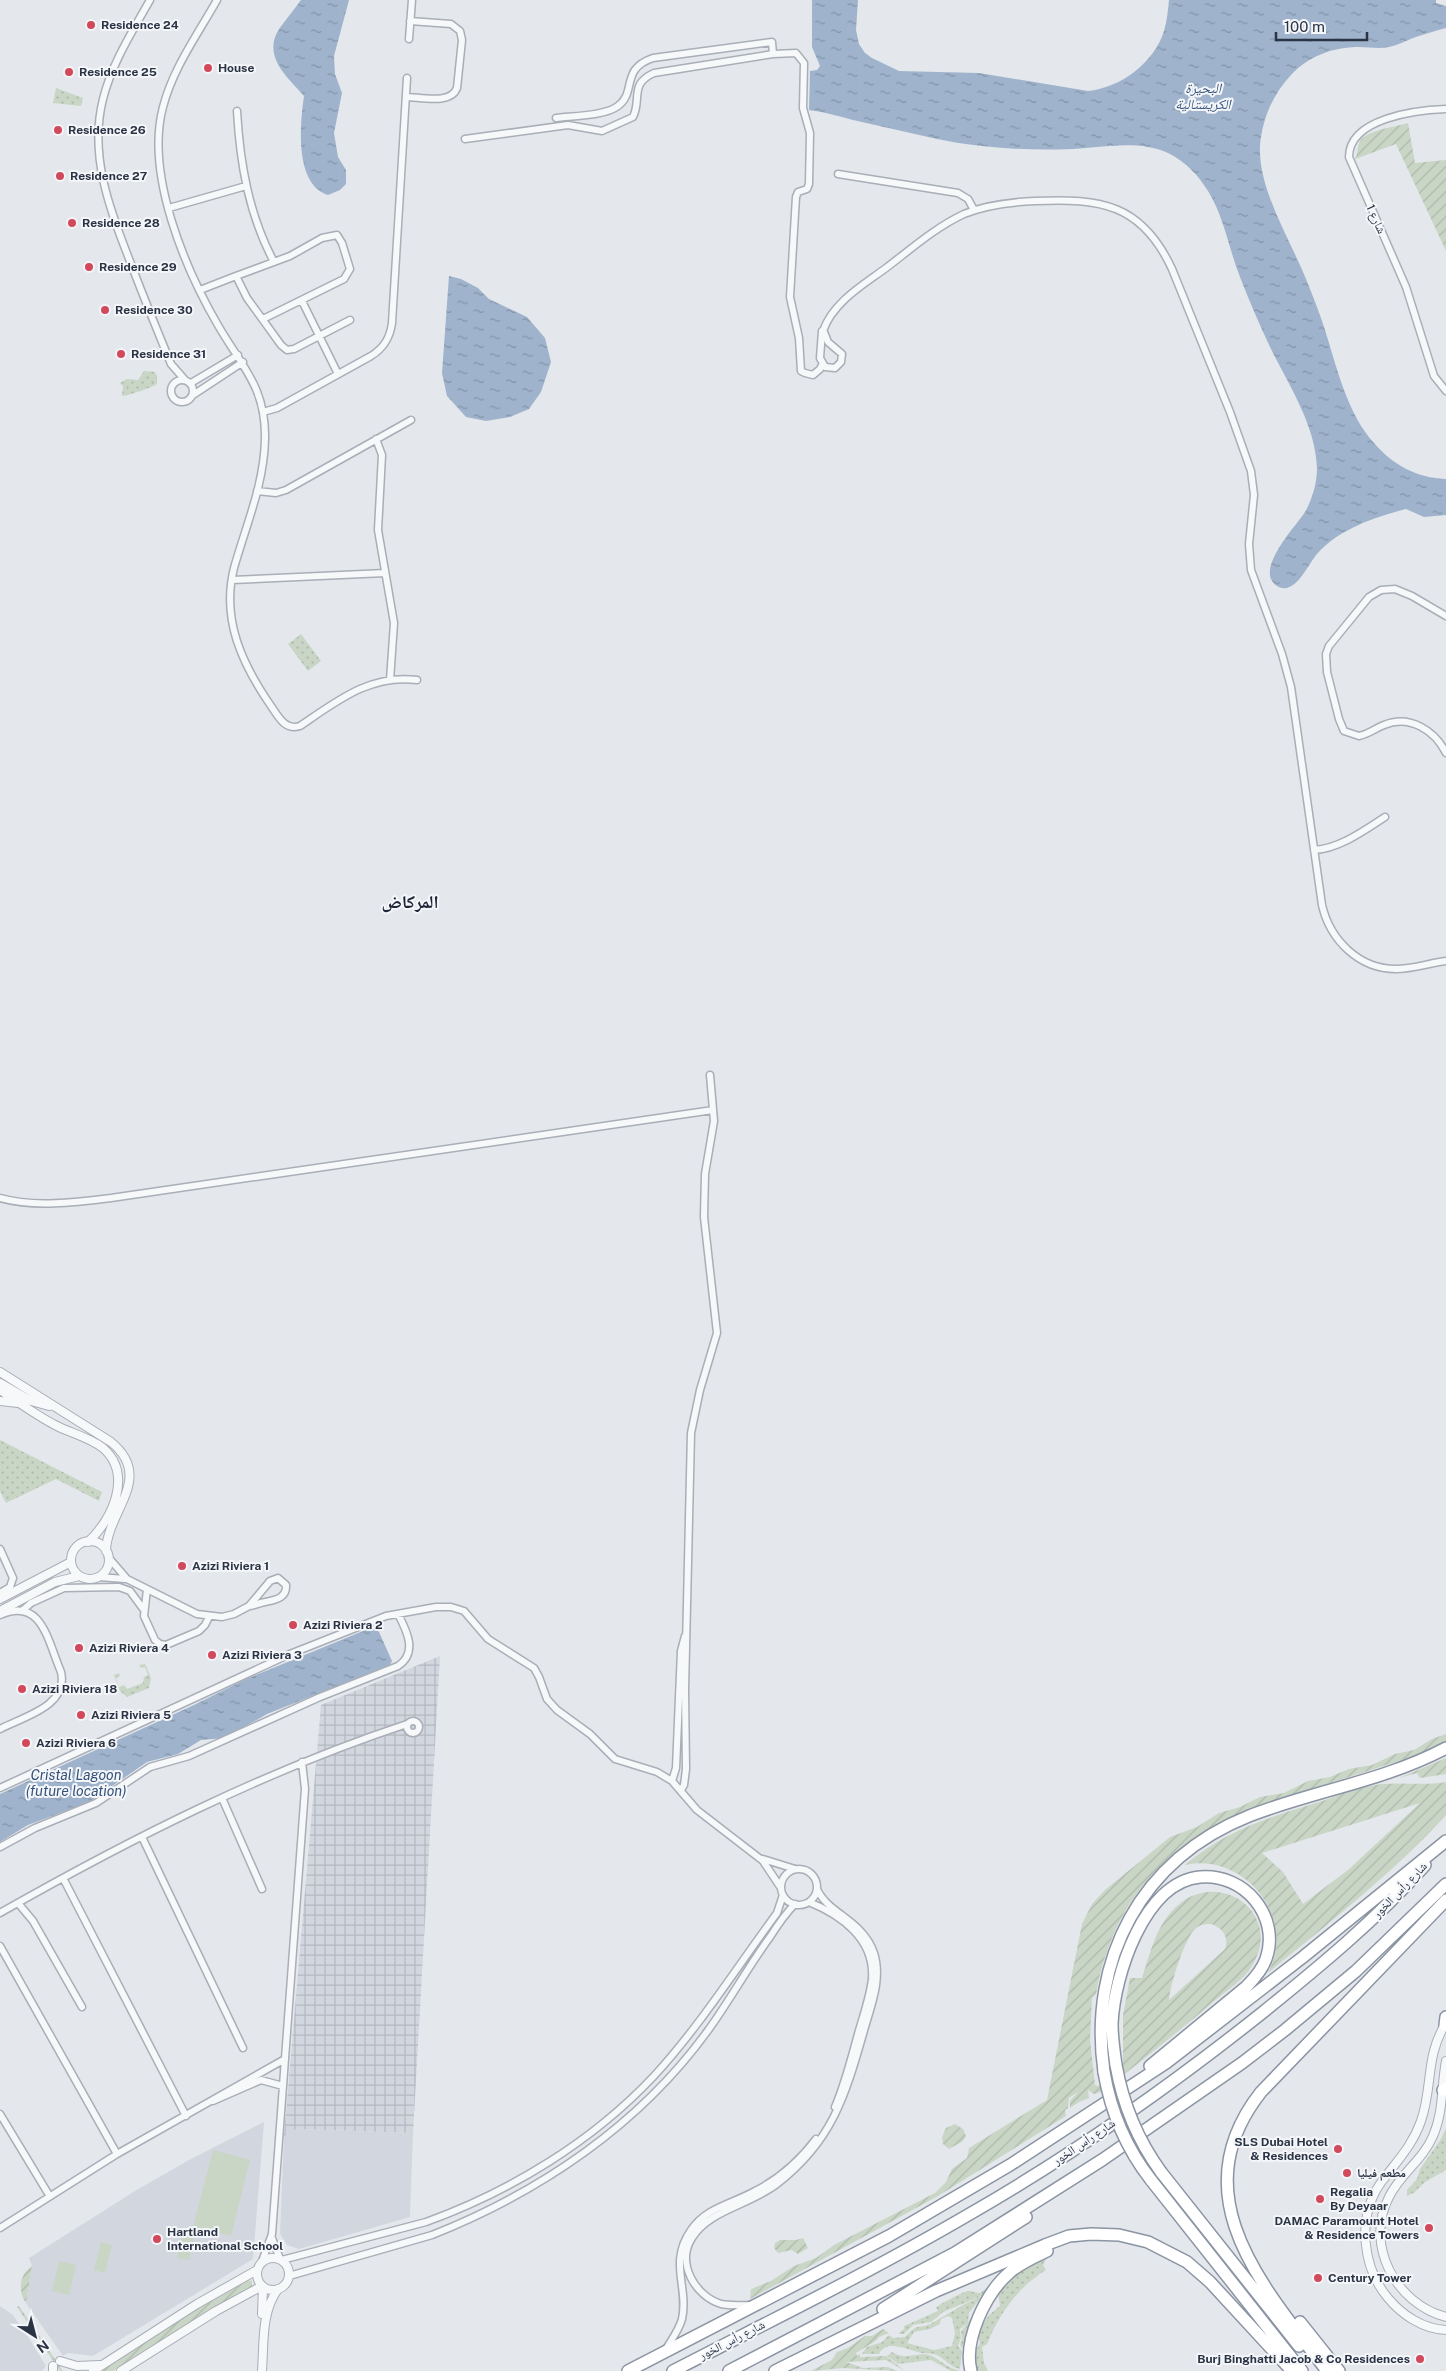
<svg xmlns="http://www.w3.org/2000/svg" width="1446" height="2371" font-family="'Public Sans','Noto Naskh Arabic',sans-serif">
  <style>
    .built { fill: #d2d6de }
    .industrial { fill: url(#industrial-grid) }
    .grass { fill: url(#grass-dots); fill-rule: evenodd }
    .garden { fill: url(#garden-furrows); fill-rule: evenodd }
    .pitch { fill: #c9d6c5 }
    .water { fill: url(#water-ripples) }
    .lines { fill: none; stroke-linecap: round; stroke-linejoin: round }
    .minor-casing { stroke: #a9aeb7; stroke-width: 9 }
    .tertiary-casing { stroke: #a9aeb7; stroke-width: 10 }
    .motorway-casing { stroke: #8b94a3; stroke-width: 14 }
    .minor { stroke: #f7f8fa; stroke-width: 6 }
    .tertiary { stroke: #f7f8fa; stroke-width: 8 }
    .motorway { stroke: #fff; stroke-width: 11 }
    .motorway-bridge-casing { stroke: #8b94a3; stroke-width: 14; stroke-linecap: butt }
    .motorway-bridge { stroke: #fff; stroke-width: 11 }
    .poi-dot { fill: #d1495b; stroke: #f4f6f9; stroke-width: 2 }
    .labels { text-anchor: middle; stroke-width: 4; stroke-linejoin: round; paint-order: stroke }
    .poi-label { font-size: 12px; font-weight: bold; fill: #2b3445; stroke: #f4f6f9; text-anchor: start }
    .street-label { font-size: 12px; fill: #2b3445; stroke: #f4f6f9 }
    .water-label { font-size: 14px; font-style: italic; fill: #34527a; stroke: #f4f6f9 }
    .district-label { font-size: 18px; font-weight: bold; fill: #1d2536; stroke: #f4f6f9 }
  </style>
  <defs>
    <pattern id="industrial-grid" width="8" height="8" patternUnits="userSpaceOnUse" patternTransform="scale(1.25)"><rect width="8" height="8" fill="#d2d6de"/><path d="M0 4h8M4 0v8" fill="none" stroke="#b4b8c0"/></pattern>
    <pattern id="grass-dots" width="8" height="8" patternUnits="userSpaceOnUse" patternTransform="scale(1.25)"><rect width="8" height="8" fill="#c9d6c5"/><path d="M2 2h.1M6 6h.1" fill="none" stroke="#adb8ab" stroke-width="1.8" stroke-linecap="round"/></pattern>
    <pattern id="garden-furrows" width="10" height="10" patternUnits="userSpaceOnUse" patternTransform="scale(1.25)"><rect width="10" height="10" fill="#c9d6c5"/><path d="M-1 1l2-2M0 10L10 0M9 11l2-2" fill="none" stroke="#adb8ab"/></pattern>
    <pattern id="water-ripples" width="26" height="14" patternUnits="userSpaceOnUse" patternTransform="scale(1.25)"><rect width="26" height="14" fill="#9fb4cc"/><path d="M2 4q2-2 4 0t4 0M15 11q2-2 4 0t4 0" fill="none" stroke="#8293a7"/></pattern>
  </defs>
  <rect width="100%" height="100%" fill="#e4e7ec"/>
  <path class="built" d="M264,2122L253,2259L93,2356L68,2353L63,2356L26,2303L32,2266L29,2258L135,2191L189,2160Z
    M295,2129L413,2133L410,2217L299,2249L287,2245L280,2234L284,2136Z
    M0,2306L13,2315L30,2340L46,2366L42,2371H0Z"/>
  <path class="industrial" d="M440,1656L413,2133L296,2129L284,2136L321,1705Z"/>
  <path class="grass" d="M56,88L83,98L81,106L53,103Z
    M144,371L155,372L157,376V384C153,387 128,396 122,396L123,386L120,383L127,379L138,380Z
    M301,634L321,661L308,671L288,644Z
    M0,1440L102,1492L99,1501L56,1479L6,1503L0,1491Z
    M145,1664L151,1678L149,1688L127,1697L120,1691L114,1675L119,1673L120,1676L116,1678L119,1687L124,1685L127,1689L143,1683L144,1677L148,1675L145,1667L141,1668L139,1665Z
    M1446,2128V2170L1425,2182L1415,2192L1407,2196V2190L1417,2179L1420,2169L1441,2139Z
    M1047,2257L1043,2265L1046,2270C1018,2287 999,2314 987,2344L982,2347L984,2363L988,2371H976L974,2354L980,2343L977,2333L989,2315L1000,2306C1000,2303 998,2298 999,2294C1003,2277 1034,2264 1047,2257Z
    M988,2287L992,2288L968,2328L962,2349L960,2345L962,2338L961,2331C968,2325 979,2304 984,2295L943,2312L931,2322L913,2325L904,2334H898L904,2329V2326L938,2311L936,2308C939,2304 963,2292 968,2291C971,2291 977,2293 980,2293Z
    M981,2297L969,2313L968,2323L960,2329L961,2338L958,2346L962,2351L960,2369C950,2367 946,2360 937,2355C933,2353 927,2354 922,2353C909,2351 887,2338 879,2354H862L867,2347L882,2342L889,2335L893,2338L905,2337C918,2322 919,2330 932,2323C949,2314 963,2303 981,2297ZM948,2316L952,2318L955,2333L952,2346L934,2350L907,2343L914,2332L930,2329L940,2324L941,2319Z
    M892,2352C907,2362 919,2350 932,2356C942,2361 949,2369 961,2371H951L931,2360L898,2364L887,2356Z"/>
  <path class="garden" d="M1408,123L1415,163L1446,160V251L1396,144L1355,159C1358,154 1357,149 1359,143C1364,130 1396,127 1408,123Z
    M1446,1734V1742L1422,1753C1278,1805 1130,1815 1096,1994L1092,1998L1090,2040L1095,2085L1098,2086L1123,2069V2015L1130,1978H1142C1149,1957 1155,1930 1171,1912C1213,1863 1286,1911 1252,1966C1243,1981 1226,1991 1213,2002C1177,2033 1140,2062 1103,2091L1094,2094L1088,2090L1089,2098L1079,2102L1070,2108V2101L1078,2092L1069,2098L1068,2108L1065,2110L1066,2116L938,2196L750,2299L751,2289L771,2281L794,2266L816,2258L834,2245L935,2193L946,2182L952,2169L967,2158L969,2148L1047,2100L1082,1924L1092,1904L1105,1890L1170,1837L1197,1827L1219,1813L1240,1807L1260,1797L1284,1793L1308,1781L1330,1777L1349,1769L1372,1765L1395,1754L1414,1750L1432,1739ZM1211,1924C1223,1928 1229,1937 1225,1949L1169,2000C1170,1985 1185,1937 1196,1928C1201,1924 1206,1924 1211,1924Z
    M1446,1758V1774L1420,1778L1417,1773L1399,1778Z
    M1446,1782V1815C1392,1874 1329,1923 1268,1973C1298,1918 1244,1852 1185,1865C1225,1830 1268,1818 1319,1802C1338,1796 1360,1787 1381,1784C1403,1782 1424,1786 1446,1782ZM1420,1803L1348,1870L1303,1904L1283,1872L1262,1853Z
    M955,2124L963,2129L966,2136L963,2141L949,2149L943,2144L942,2137L946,2128Z
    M803,2238L808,2248L798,2254L792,2250L778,2253L774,2248L775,2243L780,2240H796Z
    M32,2266L26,2303C17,2290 20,2274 32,2266Z
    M248,2280L252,2281V2287L202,2315L113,2371H99L197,2309Z
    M19,2306L63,2371H60L17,2307Z
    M883,2329L889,2333L879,2337L877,2340L856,2353L857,2356L860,2354V2357L886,2356L905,2371L886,2360L846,2362L863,2368L888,2367L897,2371L843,2368L811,2371L832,2360L837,2352L848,2348L865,2336H872Z"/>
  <path class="pitch" d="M213,2150L250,2160L231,2236L193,2227Z
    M183,2231L195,2233L189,2260L177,2258Z
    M101,2242L112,2245L105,2273L94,2270Z
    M59,2261L76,2265L69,2295L52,2291Z"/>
  <path class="water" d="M301,0H349L334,56L335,74L342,93L334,133L338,157L346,170V184L340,190L328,195C294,184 300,124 304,96C287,77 262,56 279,29C286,19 294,10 301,0Z
    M812,0H858L856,30L859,44L865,53L872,58L899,71L979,73L1088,91C1120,88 1154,63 1164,31C1167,21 1168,10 1169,0H1436V3L1446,6V28C1435,31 1424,34 1413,38C1405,41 1398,45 1389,47C1379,49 1369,47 1359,47C1333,47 1309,56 1291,75C1273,94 1262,119 1260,146C1258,191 1292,242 1308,284C1314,299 1320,314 1325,330C1337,368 1347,413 1374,443C1393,465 1417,478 1446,479V515L1424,517L1406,509C1375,517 1339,529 1317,554C1308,564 1295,597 1277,586C1253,571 1296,526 1305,512C1312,500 1317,483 1317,469C1316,425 1288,384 1270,347C1259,324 1249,300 1240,277C1229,249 1224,217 1208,191C1198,175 1186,162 1168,153C1140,140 1104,147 1073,149C1028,151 981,148 937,139C909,133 881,126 853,120C838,116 824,112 809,110L810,71L817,70L820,66L812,47Z
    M449,276L461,279L478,288L489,299L527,317L545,338L551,362L541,392L529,409L510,417L486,421L466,417L447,396L442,373Z
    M368,1629H376L379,1632L392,1661L390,1665L267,1714L225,1738L201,1740L178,1754L147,1762L89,1802L28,1825L0,1842V1794L194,1705L246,1679Z"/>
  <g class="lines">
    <defs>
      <path id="minor" d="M150,0C132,32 112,63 103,99C88,158 112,215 133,269C145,301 158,332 171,364L185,380
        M217,0C198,34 173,68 163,107C145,174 185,269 219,327C243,368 266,388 265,439C264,485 246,525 234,568C221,619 242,664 271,706C278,716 285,731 300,726C337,701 370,674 417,680
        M409,39L412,0
        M406,97C420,97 451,105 457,88L462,40L460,31L451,24L410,21
        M1446,109C1417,110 1349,118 1349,157L1406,287L1434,376L1446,391
        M237,111C240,164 249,215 274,262
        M556,118C572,116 605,116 618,106C637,92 620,69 653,58L772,42L773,54
        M465,139L568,125L602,131L633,117C642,99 629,84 654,73L773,54L796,53L804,63L803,108L810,133L809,184L807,189L798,192L796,197L790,297L799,338L801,371L805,373L813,375L820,369L822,365
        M838,174L958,193L968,199L974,210
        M169,208L246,186
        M200,290L236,276
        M302,301L338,374
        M263,319L344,279L350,269L342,243L337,235L322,238L290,256L236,276L247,298L281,345L287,350L294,349L350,320
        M822,331L824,332L828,342L842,354L841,362L835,368L825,367L820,358Z
        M823,331C833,302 863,285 886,268C911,249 936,227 964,214C986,205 1012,202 1035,201C1101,198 1142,204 1172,269L1230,412L1251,471L1254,495L1249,544L1251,570L1282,654L1291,687L1322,905C1330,940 1359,969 1396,969C1412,969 1430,963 1446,961
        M171 391a11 11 0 1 1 22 0a11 11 0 1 1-22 0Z
        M191,383L238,355
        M193,395L243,362
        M263,412L277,408L371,356C384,348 390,338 392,323L407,78
        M376,439L382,455L378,530L394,623L390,680
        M257,491L276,493L286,490L411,420
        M232,580L385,573
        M1446,616L1412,596L1395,589L1381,590L1369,597L1329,646L1326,654L1327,672L1339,719L1344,731L1359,736C1369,734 1376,728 1384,725C1410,714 1435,731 1446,753
        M1314,850C1339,849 1365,830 1385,817
        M0,1198C36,1208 75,1202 111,1198L713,1110
        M0,1549L13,1578L10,1587L0,1593
        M108,1557L127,1579L197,1614L222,1617L234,1614L249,1606
        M99,1577L125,1579
        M278,1578L286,1585C287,1600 272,1600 261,1603C257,1604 253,1606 249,1606L270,1581Z
        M147,1589L144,1616L155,1640L160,1644L166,1645L199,1631L205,1625L209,1617
        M23,1610L31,1603L64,1588L119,1587L130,1591L144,1610
        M0,1615C42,1596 48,1642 61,1672C69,1706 23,1717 0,1729
        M407 1727a6 6 0 1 1 12 0a6 6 0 1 1-12 0Z
        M672,1781L676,1768L681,1651L685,1636
        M0,1788L290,1654L386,1616L436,1607H451L464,1611L488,1639L534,1668L539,1677L547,1699L557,1710L590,1734L615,1759L657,1772L672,1781L697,1810L763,1861L781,1888
        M681,1790L684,1785L686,1769L685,1690L691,1433L700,1390L717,1333L704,1217L705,1174L714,1121L710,1075
        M222,1798L262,1889
        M142,1837L243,2048
        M0,1847L35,1828L96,1803L150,1767L189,1756L320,1697L398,1666C418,1653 407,1631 398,1614
        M763,1859L795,1869
        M781 1887a18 18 0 1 1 36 0a18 18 0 1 1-36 0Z
        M63,1878L186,2116
        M809,1902C841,1915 875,1939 872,1979C870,1997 863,2016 858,2034C851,2059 845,2084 835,2107
        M18,1903L33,1921L82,2007
        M0,1913C130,1839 265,1771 407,1724
        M0,1946L117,2154
        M213,2101L261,2080L283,2086
        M0,2114L49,2195
        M0,2228L117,2154L285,2059
        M272,2238L280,2259
        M282,2260L426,2222C511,2191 592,2142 654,2076C700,2026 737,1967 777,1913L783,1895
        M261,2264L272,2234L305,1789L302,1762
        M289,2276L432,2235C540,2192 640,2125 709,2029C730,2000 748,1967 770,1937C777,1926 785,1914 795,1904
        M751,2305C741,2305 731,2306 721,2304C695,2296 676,2263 692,2238C709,2210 750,2205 777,2184C834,2140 846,2093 865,2027C872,2003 882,1978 874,1953C863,1920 828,1914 817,1889
        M666,2349C672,2339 679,2330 682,2319C689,2287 668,2263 691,2230C707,2207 732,2204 755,2191C779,2179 800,2160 816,2139"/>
      <path id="tertiary" d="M0,1372L111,1442C155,1478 107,1511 106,1551
        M0,1383L31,1401L49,1406
        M0,1390C18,1402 36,1415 55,1425C70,1433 89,1437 103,1448C133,1474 113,1519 88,1542
        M0,1401L18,1403
        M71 1560a19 19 0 1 1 38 0a19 19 0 1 1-38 0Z
        M0,1599L71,1562
        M0,1611L55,1582L79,1576
        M1446,2023C1425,2056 1433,2087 1421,2121C1412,2147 1395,2163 1380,2184C1357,2218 1362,2267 1388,2298C1402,2315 1423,2329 1446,2330
        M1446,2061C1441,2086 1444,2111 1433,2136C1423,2160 1400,2174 1389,2197C1364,2245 1396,2304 1446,2317
        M257 2274a16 16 0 1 1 32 0a16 16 0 1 1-32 0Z
        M262,2314L263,2287
        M60,2361L77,2366L100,2365
        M53,2371V2366
        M93,2371L197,2304L257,2270
        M121,2371L216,2311L262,2286
        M262,2371C264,2344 261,2312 278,2289"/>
      <path id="motorway" d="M1445,2025L1446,2017
        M1116,2065C1114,2051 1112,2038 1112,2024C1114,1976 1144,1882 1200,1877C1244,1873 1281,1916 1266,1959C1262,1970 1254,1979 1246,1987L1150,2066
        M1104,2072C1088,1960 1141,1859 1249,1816C1313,1791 1384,1781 1446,1748
        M1443,2090L1446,2088
        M1161,2172L1299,2346
        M1151,2180L1302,2371
        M883,2309L1026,2217
        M1300,2322L1339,2371
        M628,2371L889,2236L1010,2165L1166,2063L1303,1957L1446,1841
        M673,2371C772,2320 872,2271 968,2215C1071,2156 1169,2087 1262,2013C1319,1967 1376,1920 1425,1865
        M729,2371L955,2253L1102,2160L1242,2063L1285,2030L1356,1971L1446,1884
        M775,2371L936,2291L1045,2245L1069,2236L1091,2234L1119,2235L1148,2242L1187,2262L1210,2282L1292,2371
        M971,2371C963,2340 986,2293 1009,2273C1020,2263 1034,2257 1047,2251
        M1327,2371C1264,2287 1179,2196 1261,2092L1446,1900"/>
    </defs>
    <use href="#minor" class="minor-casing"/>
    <use href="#tertiary" class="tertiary-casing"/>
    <use href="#motorway" class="motorway-casing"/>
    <use href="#minor" class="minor"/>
    <use href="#tertiary" class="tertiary"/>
    <use href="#motorway" class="motorway"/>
    <defs>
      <path id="motorway-bridge" d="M1116,2065C1123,2105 1137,2139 1161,2172
        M1104,2072C1111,2113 1126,2148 1151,2180"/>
    </defs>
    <use href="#motorway-bridge" class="motorway-bridge-casing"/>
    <use href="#motorway-bridge" class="motorway-bridge"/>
  </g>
  <g class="poi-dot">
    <circle cx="91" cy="25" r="5"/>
    <circle cx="208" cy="68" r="5"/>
    <circle cx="69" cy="72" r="5"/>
    <circle cx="58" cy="130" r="5"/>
    <circle cx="60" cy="176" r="5"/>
    <circle cx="72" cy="223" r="5"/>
    <circle cx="89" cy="267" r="5"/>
    <circle cx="105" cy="310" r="5"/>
    <circle cx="121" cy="354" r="5"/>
    <circle cx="182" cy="1566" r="5"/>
    <circle cx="293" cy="1625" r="5"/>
    <circle cx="79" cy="1648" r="5"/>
    <circle cx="212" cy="1655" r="5"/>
    <circle cx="22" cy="1689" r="5"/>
    <circle cx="81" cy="1715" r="5"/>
    <circle cx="26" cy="1743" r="5"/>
    <circle cx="1338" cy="2149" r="5"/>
    <circle cx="1347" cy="2173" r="5"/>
    <circle cx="1320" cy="2199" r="5"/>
    <circle cx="1429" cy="2228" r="5"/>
    <circle cx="157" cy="2239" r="5"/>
    <circle cx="1318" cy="2278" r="5"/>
    <circle cx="1420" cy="2359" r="5"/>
  </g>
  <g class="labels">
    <g class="poi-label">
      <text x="101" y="29">Residence 24</text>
      <text x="218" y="72">House</text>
      <text x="79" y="76">Residence 25</text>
      <text x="68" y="134">Residence 26</text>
      <text x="70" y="180">Residence 27</text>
      <text x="82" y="227">Residence 28</text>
      <text x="99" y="271">Residence 29</text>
      <text x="115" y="314">Residence 30</text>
      <text x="131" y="358">Residence 31</text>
      <text x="192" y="1570">Azizi Riviera 1</text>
      <text x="303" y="1629">Azizi Riviera 2</text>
      <text x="89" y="1652">Azizi Riviera 4</text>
      <text x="222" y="1659">Azizi Riviera 3</text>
      <text x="32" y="1693">Azizi Riviera 18</text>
      <text x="91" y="1719">Azizi Riviera 5</text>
      <text x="36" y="1747">Azizi Riviera 6</text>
      <text x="1328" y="2146" text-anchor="end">SLS Dubai Hotel<tspan x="1328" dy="14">&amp; Residences</tspan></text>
      <text x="1357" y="2177">مطعم فيليا</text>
      <text x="1330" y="2196">Regalia<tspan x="1330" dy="14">By Deyaar</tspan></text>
      <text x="1419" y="2225" text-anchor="end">DAMAC Paramount Hotel<tspan x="1419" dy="14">&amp; Residence Towers</tspan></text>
      <text x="167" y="2236">Hartland<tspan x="167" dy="14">International School</tspan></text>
      <text x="1328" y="2282">Century Tower</text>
      <text x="1410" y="2363" text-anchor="end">Burj Binghatti Jacob &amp; Co Residences</text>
    </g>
    <g class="street-label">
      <text transform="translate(1376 219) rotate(65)" y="4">شارع 1</text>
      <text transform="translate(1400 1890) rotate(-46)" y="4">شارع رأس الخور</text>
      <text transform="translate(1084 2142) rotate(-34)" y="4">شارع رأس الخور</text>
      <text transform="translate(732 2340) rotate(-27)" y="4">شارع رأس الخور</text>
    </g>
    <g class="water-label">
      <text x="1203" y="93">البحيرة<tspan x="1203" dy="16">الكريستالية</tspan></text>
      <text x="76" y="1780">Cristal Lagoon<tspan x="76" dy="16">(future location)</tspan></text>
    </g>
    <g class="district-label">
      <text x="410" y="908">المركاض</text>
    </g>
  </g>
  <g transform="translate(35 2336) rotate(144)" stroke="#f4f6f9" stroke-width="4" paint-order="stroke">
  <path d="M0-4L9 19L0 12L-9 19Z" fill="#2b3445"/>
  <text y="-8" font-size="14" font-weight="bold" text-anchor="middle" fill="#2b3445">N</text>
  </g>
  <path d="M1276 32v8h91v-8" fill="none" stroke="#2b3445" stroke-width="2.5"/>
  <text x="1284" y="32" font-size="15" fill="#2b3445" stroke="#f4f6f9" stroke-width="4" paint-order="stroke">100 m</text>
</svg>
